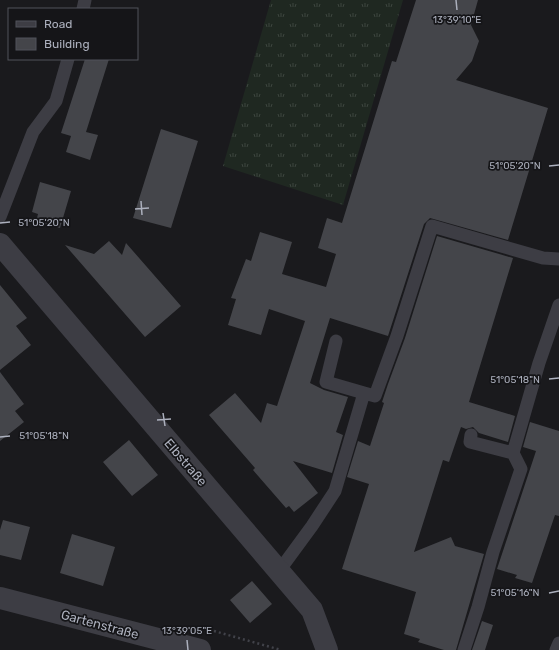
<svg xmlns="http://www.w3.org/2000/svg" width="559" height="650" font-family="Rubik,sans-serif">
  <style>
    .grass { fill: url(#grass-tufts) }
    .building { fill: #44454a }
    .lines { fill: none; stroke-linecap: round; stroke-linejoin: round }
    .path { stroke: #414249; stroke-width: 2.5; stroke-dasharray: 2 3; stroke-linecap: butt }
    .service { stroke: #3d3d44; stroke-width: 13 }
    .minor { stroke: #3d3d44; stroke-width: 22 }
    .ticks { fill: none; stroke: #acb0bd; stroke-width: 1.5 }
    .labels { text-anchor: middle; stroke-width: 3.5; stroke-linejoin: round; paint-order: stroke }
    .street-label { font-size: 13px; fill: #acb0bd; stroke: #151518 }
    .ticks-label { font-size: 10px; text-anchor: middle; fill: #acb0bd; stroke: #151518; stroke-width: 3.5; stroke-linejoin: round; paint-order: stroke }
  </style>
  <defs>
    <pattern id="grass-tufts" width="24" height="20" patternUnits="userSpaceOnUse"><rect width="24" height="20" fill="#1f2821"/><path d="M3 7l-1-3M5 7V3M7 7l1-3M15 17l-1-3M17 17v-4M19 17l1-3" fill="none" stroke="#3d453f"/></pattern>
  </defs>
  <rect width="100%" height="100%" fill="#1a1a1d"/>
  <path class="grass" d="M271,0H403L343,205L223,166Z"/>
  <path class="building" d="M416,0H478L471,25L479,41L472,61L456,80L548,108L508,240L430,218L424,224L388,336L330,318L310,383L324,390L348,397L336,432L343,435L332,473L293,461L318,493L294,512L289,506L286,508L253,470L255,468L209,415L235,393L261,423L267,403L277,406L305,321L269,309L261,335L228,325L236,299L231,298L246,259L251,261L260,232L292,242L282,274L326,287L336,254L318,248L327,218L342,223L392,61L396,62Z
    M85,59H109L86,132L98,135L90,160L66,152L71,136L61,133Z
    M161,129L198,141L171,228L133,218Z
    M40,182L71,191L60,228L36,222L38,214L32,212Z
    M437,236L513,258L469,402L515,416L508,442L479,433L473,427L466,429L461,427L449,462L443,460L414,552L451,537L455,546L484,554L456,650H444L418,642L420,639L404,634L416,592L342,569L369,484L347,477L358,441L370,446L384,403L382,402L388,384L405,338Z
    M109,241L122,255L126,243L181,306L145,337L65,245L94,254Z
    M0,285L27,318L16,326L31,345L0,370Z
    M0,372L24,404L15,411L24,422L0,441Z
    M530,422L559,431V516L555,515L532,583L515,578L517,575L497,569L536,451L523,447Z
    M129,440L158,475L132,496L103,462Z
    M3,520L30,527L21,560L0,555V530Z
    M72,534L115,547L103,586L60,573Z
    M252,581L272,604L250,623L230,600Z
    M482,621L493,625L485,650H472Z"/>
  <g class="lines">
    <path class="path" d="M214,631L281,650"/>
    <path class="service" d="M83,9L85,0
      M0,217L33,132L56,101L68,59
      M336,341L326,382L364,393
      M471,435L470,442L513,453
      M279,571L312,526L335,491L364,393L375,396L397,336L432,226L543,258L559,259
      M464,650L478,607L493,552L521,469L513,453L539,363L559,305
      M556,650L559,643"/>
    <path class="minor" d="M0,244L312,610L327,650
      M0,598L200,650"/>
  </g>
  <path class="ticks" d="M456,0L457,10M549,166L559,165M141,201L142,215M135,209L149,208M0,223L10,222M549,379L559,378M163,413L165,426M157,420L171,419M0,437L10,436M549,593L559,591M187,640L188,650"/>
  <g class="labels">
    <g class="street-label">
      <text transform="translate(186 462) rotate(49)" y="5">Elbstraße</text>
      <text transform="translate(100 624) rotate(15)" y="5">Gartenstraße</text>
    </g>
  </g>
  <g class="ticks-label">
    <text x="457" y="23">13°39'10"E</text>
    <text x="515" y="169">51°05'20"N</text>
    <text x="44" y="226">51°05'20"N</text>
    <text x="515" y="383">51°05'18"N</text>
    <text x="44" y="439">51°05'18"N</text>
    <text x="515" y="596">51°05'16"N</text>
    <text x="187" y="634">13°39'05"E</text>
  </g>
  <rect x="8" y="8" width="130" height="52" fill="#151518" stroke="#51535a"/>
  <rect x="16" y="21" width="20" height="6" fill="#3d3d44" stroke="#51535a"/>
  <text x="44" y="28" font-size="12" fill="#acb0bd">Road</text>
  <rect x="16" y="38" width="20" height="12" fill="#44454a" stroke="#51535a"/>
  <text x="44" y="48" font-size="12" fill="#acb0bd">Building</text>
</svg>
